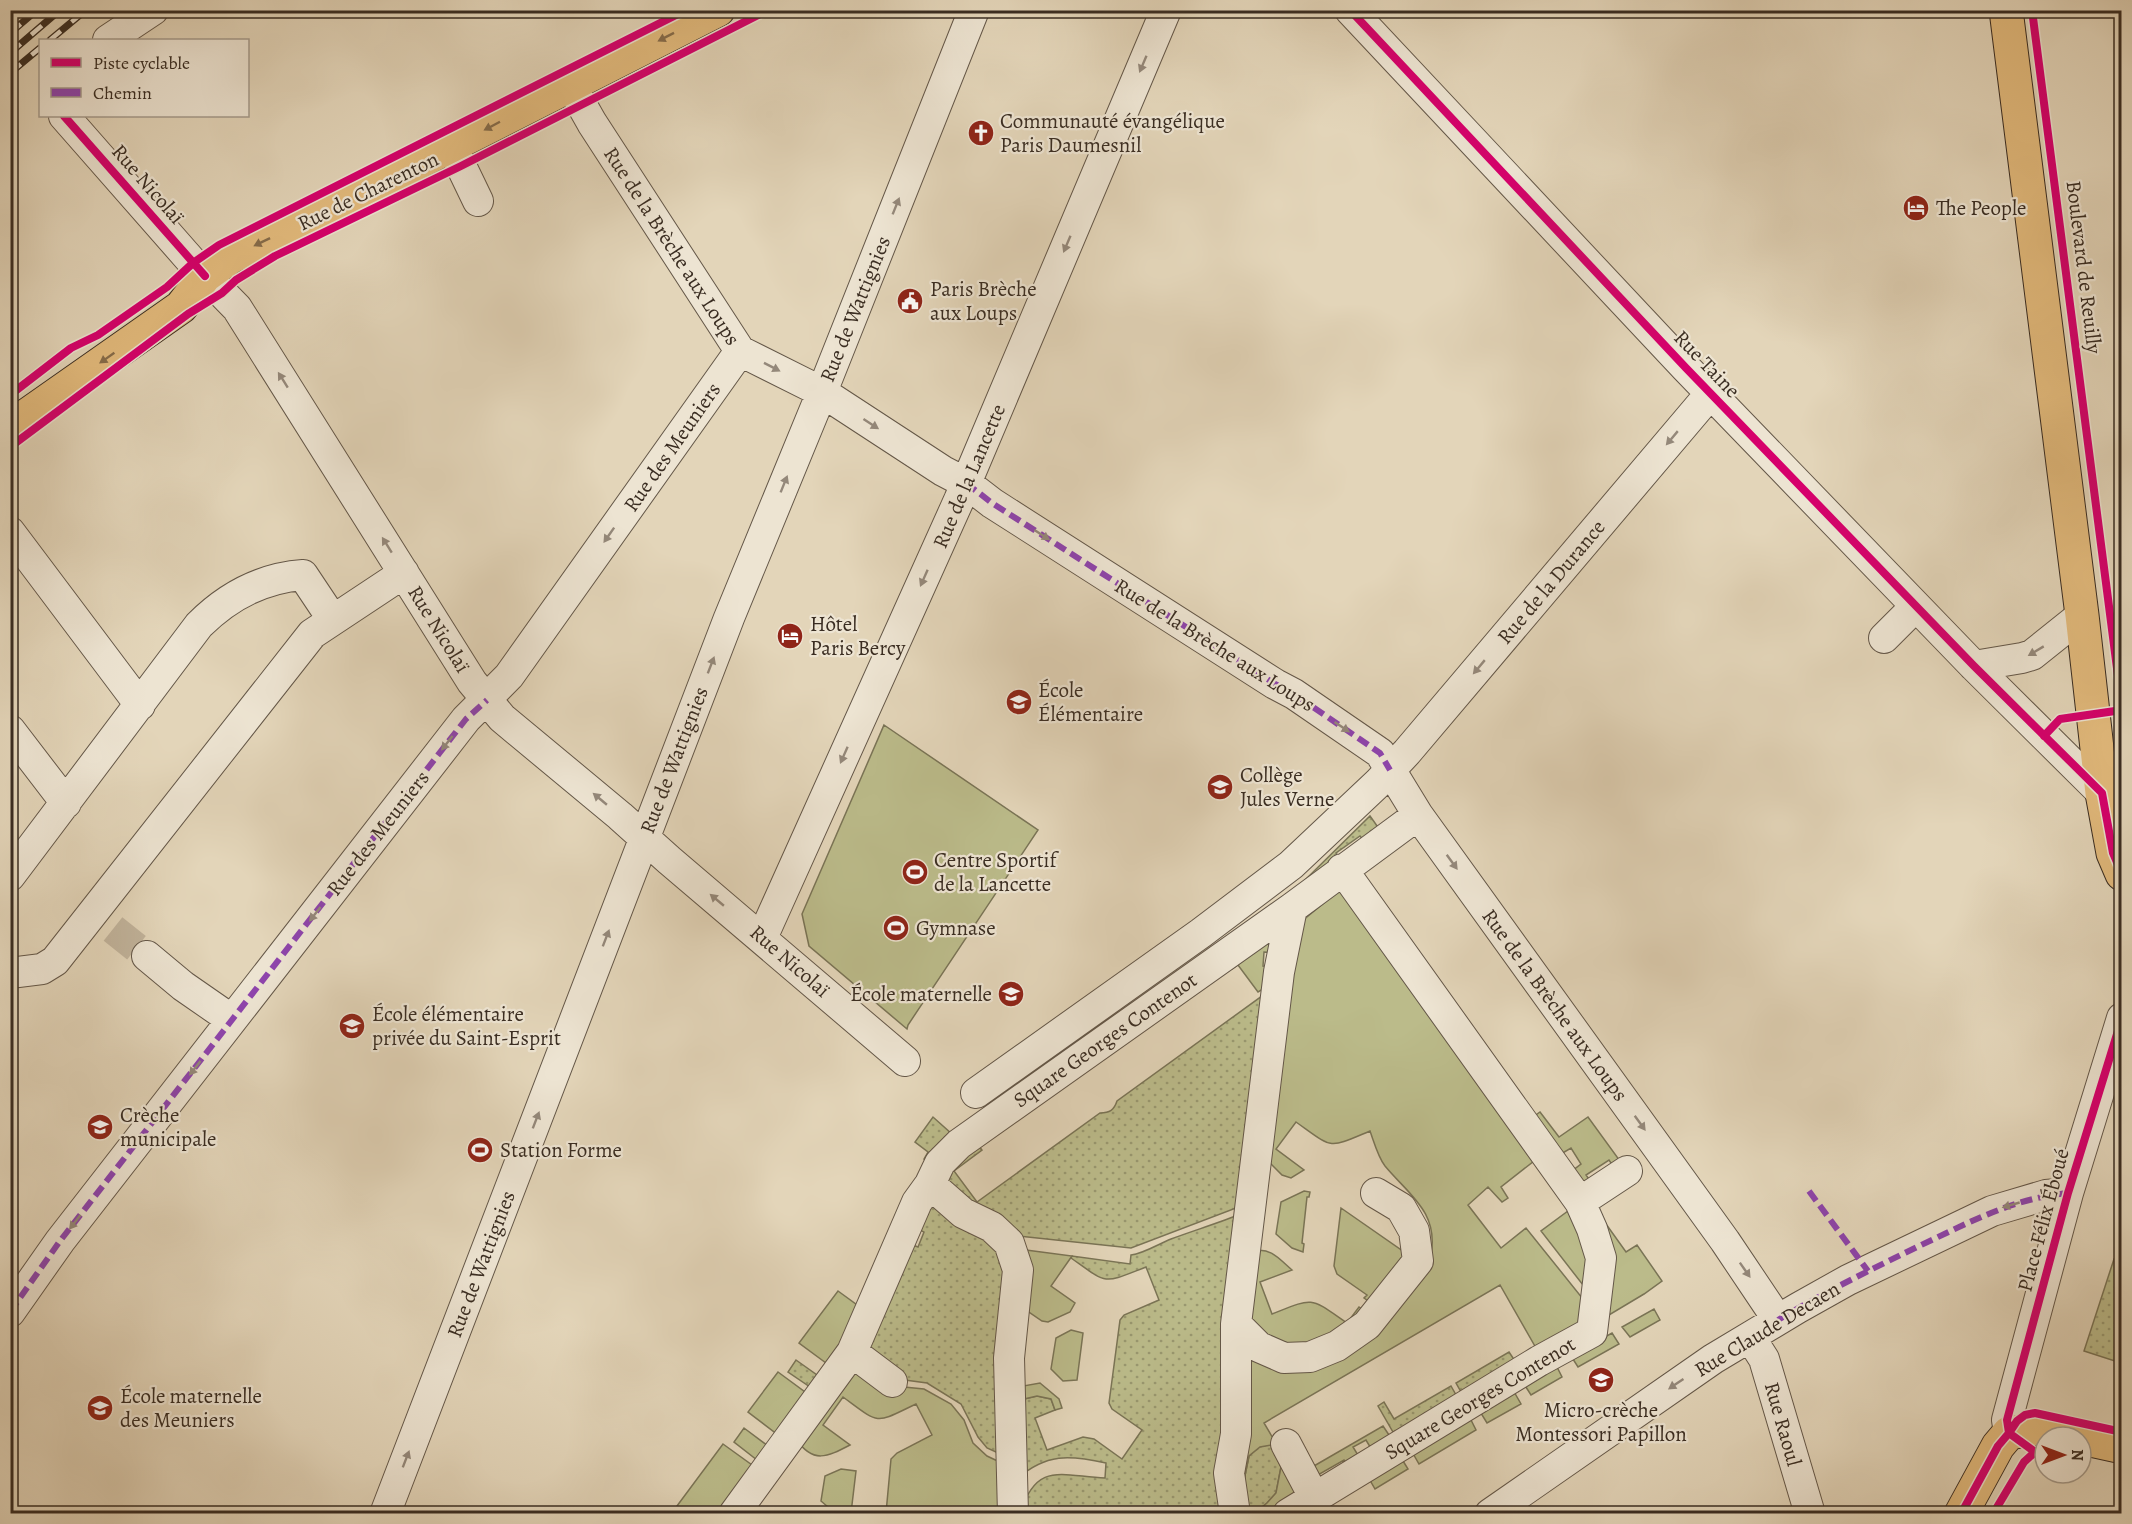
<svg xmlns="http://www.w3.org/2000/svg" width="2132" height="1524" font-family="Alegreya,serif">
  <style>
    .grass { fill: url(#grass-dots); stroke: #7a7456; stroke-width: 1.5 }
    .garden { fill: #bbbb8a; stroke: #7a7456; stroke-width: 1.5 }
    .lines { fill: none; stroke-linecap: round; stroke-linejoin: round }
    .minor-tunnel { stroke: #c1b39b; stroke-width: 30; stroke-dasharray: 30 15; stroke-linecap: butt }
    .minor-casing { stroke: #645748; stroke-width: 32 }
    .major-casing { stroke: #3a2d22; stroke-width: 35 }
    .minor { stroke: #ede4d2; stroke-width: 30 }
    .major { stroke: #e2ba7c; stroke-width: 33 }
    .rail-casing { stroke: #3a2d22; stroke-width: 7 }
    .rail { stroke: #ede4d2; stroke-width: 4.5; stroke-dasharray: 14; stroke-linecap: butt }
    .quiet { stroke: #8e44ad; stroke-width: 6; stroke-dasharray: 12 6; stroke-linecap: butt }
    .cycleway-casing { stroke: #ede4d2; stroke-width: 11 }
    .cycleway { stroke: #d6006c; stroke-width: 8 }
    .oneway { fill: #866c4a }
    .oneway2 { fill: #94887a }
    .labels { text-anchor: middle; stroke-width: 4.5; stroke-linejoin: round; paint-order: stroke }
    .poi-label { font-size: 21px; fill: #3a2d22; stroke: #ede4d2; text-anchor: start }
    .street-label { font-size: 21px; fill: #3a2d22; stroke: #ede4d2 }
  </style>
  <defs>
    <pattern id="grass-dots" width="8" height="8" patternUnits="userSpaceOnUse" patternTransform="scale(1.5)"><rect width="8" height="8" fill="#bbbb8a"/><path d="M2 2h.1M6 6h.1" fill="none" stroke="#999870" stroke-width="1.8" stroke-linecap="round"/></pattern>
  </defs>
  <rect width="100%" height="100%" fill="#e3d5b9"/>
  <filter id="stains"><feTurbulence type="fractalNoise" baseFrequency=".00333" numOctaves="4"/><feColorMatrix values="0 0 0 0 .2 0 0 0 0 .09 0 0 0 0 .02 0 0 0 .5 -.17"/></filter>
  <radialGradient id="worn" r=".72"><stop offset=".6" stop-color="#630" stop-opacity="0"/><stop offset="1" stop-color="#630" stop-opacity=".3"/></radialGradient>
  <path class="grass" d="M1370,816L1380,830L1364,841L1360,836L1336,853L1340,860L931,1165L924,1159L928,1152L915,1142L933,1117L952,1134L1302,883Z
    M1273,988L1244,1205L1131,1248L1010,1235L954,1198L945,1172L976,1142L982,1150L954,1171L977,1202L1100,1113C1110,1113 1114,1110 1117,1101Z
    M929,1200L1004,1248L1003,1452H996L987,1448L978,1437L961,1404L927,1383L905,1380L864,1343L910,1244L918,1247L924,1232L916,1228Z
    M1243,1213L1231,1513H1020C1037,1461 1061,1476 1105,1478L1106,1463C1070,1455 1046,1453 1017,1479L1024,1399L1037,1396L1051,1399L1055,1410L1035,1418L1047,1450L1083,1437L1094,1439L1122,1459L1142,1430L1112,1409L1109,1403L1120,1320L1124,1315L1159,1300L1146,1267C1102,1284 1109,1285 1071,1258L1072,1256L1130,1264L1131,1255C1145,1253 1158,1244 1171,1239C1195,1230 1219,1223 1243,1213Z
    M2114,1259L2121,1262V1363L2084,1351Z
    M1509,1352L1519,1367L1465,1399L1456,1383Z
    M796,1360L824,1380L816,1391L788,1372Z
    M1451,1386L1460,1402L1397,1439L1378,1406L1384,1402L1394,1419Z
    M1271,1444L1281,1467L1276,1493L1267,1503L1255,1513H1239L1238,1509L1249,1456L1259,1447Z"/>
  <path class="garden" d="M884,725L1038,830L908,1025L907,1029L809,946L802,914Z
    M1341,889L1534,1161L1501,1187L1508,1198L1502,1202L1488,1187L1468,1205L1501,1248L1526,1228L1587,1304L1578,1326L1540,1355L1500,1285L1264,1423L1296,1477L1299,1496L1268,1513H1255L1267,1503L1276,1493L1281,1467L1271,1445L1260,1447L1249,1456L1238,1509L1241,1340L1311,1366L1431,1255C1439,1212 1409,1195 1385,1166C1378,1157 1374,1142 1370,1131C1327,1149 1334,1149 1296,1122L1276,1149L1304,1170L1291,1178L1282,1175L1270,1163L1296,926Z
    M1276,923L1278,953L1264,952L1263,966L1276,967L1273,983L1258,992L1238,965L1232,969L1226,961Z
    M1540,1112L1559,1137L1588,1117L1620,1161L1613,1166L1609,1160L1586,1175L1591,1182L1584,1185L1568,1174L1581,1164L1571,1148L1556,1157L1529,1120Z
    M1304,1191L1310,1192L1309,1197H1307L1302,1243L1304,1244L1303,1252L1292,1248L1276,1234L1281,1202Z
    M1341,1208L1407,1254L1360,1320L1304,1351L1253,1328L1246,1282L1254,1251C1271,1247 1280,1260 1292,1270L1260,1282L1272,1314C1315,1297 1309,1297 1347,1323L1359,1307L1362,1309L1368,1301L1364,1298L1367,1295L1337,1274L1334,1266Z
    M1572,1208L1583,1225L1590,1294L1541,1231Z
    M1596,1210L1626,1252L1637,1245L1662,1281L1644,1294L1604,1318Z
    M1026,1250L1072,1256L1051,1286L1075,1303L1070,1312L1048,1322L1042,1321L1026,1310Z
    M838,1291L864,1310L826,1363L799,1343Z
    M1654,1309L1660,1320L1630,1337L1622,1327Z
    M1071,1330L1083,1333L1077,1380L1063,1381L1051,1369L1056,1338Z
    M1612,1333L1619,1344L1578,1367L1571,1356Z
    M855,1365L904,1387L924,1389L951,1404L964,1420L973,1443L987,1456L1004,1464L1007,1513H886L891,1459L897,1453L932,1435L916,1404C874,1424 881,1425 843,1397L823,1425L850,1445C827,1457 813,1464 796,1439Z
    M1556,1365L1562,1377L1531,1395L1524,1384Z
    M778,1372L805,1392L787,1416L782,1438L748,1412Z
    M1040,1383L1059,1399L1062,1408L1055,1410L1051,1399L1037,1396L1024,1399L1023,1386Z
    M1513,1390L1521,1404L1487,1423L1479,1410Z
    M1469,1416L1476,1430L1419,1464L1411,1450Z
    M1383,1426L1393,1441L1373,1452L1366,1440L1353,1447L1361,1460L1348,1467L1344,1460L1318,1475L1307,1470Z
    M744,1428L768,1446L757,1460L734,1442Z
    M723,1444L752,1465L729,1512L720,1507L714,1513L671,1514Z
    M1400,1456L1408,1469L1375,1489L1367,1475Z
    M841,1469L856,1471L851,1513H835L821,1501L825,1476Z"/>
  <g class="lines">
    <path class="minor-tunnel" d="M113,929L147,956"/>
    <defs>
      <path id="minor" d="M1350,10L1686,368L1974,666L2102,793
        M108,40L153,10
        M570,84L592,123L740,351L822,392L943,471L966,483L992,503L1275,684L1294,694L1380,753L1418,815L1725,1241L1778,1320
        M64,116L193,263L237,308L472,682L502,718L620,816L669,860L905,1061
        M452,147L478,201
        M10,532L140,705
        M1884,638L1916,606
        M1974,666L2022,658L2032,655L2082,615
        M10,730L66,803
        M10,876L199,625C228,596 262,578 303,575L333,620
        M762,938L959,500L1166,10
        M147,956L183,986L232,1020
        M10,973L42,969L55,961L312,634L404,573
        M976,1093L1201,933L1291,865L1378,783L1407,752L1710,394
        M930,1184L963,1213L992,1227L1009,1243L1018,1270L1009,1358L1013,1514
        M1580,1202L1627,1171
        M10,1312L60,1241L466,719L509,676L740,351
        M1236,1324L1259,1347L1284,1358L1310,1357L1337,1346L1367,1325L1418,1261L1414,1231L1401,1208L1376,1193
        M1750,1337L1764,1359L1810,1514
        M892,1382L852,1352L917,1202L930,1184L940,1163L959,1144L1292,908L1418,815
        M2009,1433L2007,1420L2068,1193L2122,1018
        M1286,1444L1314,1497
        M385,1514L729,618L822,392L974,10
        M734,1514L852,1352
        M1235,1514L1229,1473L1236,1434V1324L1279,972L1292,908
        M1288,1514L1539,1361L1592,1332L1601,1258L1592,1229L1580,1202L1342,869
        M1490,1514L1713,1359L1798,1308L1848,1280L1992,1211L2046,1195L2068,1193"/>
      <path id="major" d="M2006,10L2082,615L2102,793L2113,853L2122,874
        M10,427L181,307L205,276L231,257C394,176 555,92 718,10
        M2081,1438L2122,1447
        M1961,1514L1998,1446L2009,1433L2039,1428L2078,1437"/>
    </defs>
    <use href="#minor" class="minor-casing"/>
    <use href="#major" class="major-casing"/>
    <use href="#minor" class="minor"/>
    <use href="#major" class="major"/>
    <defs>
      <path id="rail" d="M10,14L15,10
        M10,33L37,10
        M50,40L86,10
        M10,53L60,10
        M10,73L40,48"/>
    </defs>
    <use href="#rail" class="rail-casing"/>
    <use href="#rail" class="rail"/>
    <path class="quiet" d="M966,483L992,503L1275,684L1294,694L1380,753L1390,770
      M1809,1191L1868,1271
      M10,1312L60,1241L466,719L487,700
      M1778,1320C1823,1293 1870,1270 1917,1247C1966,1224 2013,1198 2068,1193"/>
    <defs>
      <path id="cycleway" d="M1350,10L1686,368L1974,666L2102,793L2113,853L2122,874
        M2032,10L2122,707
        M64,116L205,276
        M10,395L71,348L98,335L167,287L193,263L219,245L686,10
        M10,447L188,314L222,293L236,280L275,256L461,166L768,10
        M2044,736L2060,719L2122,710
        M2035,1452L2009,1433L2007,1420L2068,1193L2122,1018
        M1961,1514L1998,1446L2009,1433L2017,1421L2025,1415L2035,1413L2122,1432
        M1993,1514L2024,1462L2035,1452L2045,1450"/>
    </defs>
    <use href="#cycleway" class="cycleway-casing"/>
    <use href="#cycleway" class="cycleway"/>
  </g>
  <defs><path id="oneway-solid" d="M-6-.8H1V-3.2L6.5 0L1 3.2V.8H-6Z" transform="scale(1.5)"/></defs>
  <g class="oneway">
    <use href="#oneway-solid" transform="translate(666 37) rotate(153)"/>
    <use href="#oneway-solid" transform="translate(492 126) rotate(152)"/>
    <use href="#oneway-solid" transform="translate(262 242) rotate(154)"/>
    <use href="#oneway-solid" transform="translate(107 358) rotate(145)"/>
  </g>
  <g class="oneway2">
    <use href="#oneway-solid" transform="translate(1143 64) rotate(113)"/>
    <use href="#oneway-solid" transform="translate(896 206) rotate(-68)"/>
    <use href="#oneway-solid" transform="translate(1067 244) rotate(113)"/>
    <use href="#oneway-solid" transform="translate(772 367) rotate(27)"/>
    <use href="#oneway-solid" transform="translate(283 380) rotate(-122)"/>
    <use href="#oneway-solid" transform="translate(871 424) rotate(33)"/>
    <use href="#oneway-solid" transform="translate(1672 438) rotate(130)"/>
    <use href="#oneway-solid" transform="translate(784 484) rotate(-68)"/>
    <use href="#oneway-solid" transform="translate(609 535) rotate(125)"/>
    <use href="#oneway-solid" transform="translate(1042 535) rotate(33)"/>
    <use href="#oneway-solid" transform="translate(387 545) rotate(-122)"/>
    <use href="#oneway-solid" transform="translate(924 578) rotate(114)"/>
    <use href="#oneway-solid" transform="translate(2036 651) rotate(149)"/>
    <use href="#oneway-solid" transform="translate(711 665) rotate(-69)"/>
    <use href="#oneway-solid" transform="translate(1479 667) rotate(130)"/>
    <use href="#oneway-solid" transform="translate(1342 727) rotate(34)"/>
    <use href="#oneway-solid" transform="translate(447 743) rotate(128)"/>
    <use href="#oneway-solid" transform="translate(844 755) rotate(114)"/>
    <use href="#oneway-solid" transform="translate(600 799) rotate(-140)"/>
    <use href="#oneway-solid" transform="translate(1452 862) rotate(54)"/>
    <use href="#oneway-solid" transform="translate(717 900) rotate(-140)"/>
    <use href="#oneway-solid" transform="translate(315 914) rotate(128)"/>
    <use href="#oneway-solid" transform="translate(606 938) rotate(-69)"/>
    <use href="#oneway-solid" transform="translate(195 1068) rotate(128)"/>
    <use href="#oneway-solid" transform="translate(536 1120) rotate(-69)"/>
    <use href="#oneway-solid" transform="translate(1640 1123) rotate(54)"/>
    <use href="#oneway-solid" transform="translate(2011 1205) rotate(164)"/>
    <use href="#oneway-solid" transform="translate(75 1222) rotate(128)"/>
    <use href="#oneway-solid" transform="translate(1745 1270) rotate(55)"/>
    <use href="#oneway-solid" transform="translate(1676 1384) rotate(146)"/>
    <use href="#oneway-solid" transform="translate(406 1459) rotate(-69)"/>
  </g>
  <defs>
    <symbol id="church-disc" viewBox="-11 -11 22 22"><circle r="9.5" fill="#8f2418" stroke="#ede4d2"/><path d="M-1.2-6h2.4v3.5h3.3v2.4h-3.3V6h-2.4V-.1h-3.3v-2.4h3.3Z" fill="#fff"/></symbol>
    <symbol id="hotel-disc" viewBox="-11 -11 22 22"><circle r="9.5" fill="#8f2418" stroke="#ede4d2"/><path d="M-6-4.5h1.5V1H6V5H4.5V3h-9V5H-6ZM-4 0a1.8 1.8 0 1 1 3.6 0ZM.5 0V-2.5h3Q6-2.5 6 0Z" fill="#fff"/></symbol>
    <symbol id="civic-disc" viewBox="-11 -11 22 22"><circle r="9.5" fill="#8f2418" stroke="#ede4d2"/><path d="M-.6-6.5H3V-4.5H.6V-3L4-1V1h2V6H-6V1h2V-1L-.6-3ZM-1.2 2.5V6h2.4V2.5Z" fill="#fff"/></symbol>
    <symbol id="school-disc" viewBox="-11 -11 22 22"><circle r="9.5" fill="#8f2418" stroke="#ede4d2"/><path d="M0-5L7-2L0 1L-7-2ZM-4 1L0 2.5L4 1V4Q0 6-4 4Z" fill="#fff"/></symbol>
    <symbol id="stadium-disc" viewBox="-11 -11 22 22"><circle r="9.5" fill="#8f2418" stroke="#ede4d2"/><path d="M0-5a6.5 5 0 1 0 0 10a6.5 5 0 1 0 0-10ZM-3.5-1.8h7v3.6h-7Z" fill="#fff"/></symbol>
  </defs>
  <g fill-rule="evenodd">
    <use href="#church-disc" x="966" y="118" width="30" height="30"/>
    <use href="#hotel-disc" x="1901" y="193" width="30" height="30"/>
    <use href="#civic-disc" x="895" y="286" width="30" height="30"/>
    <use href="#hotel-disc" x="775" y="621" width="30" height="30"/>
    <use href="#school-disc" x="1004" y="687" width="30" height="30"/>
    <use href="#school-disc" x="1205" y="772" width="30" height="30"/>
    <use href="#stadium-disc" x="900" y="857" width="30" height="30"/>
    <use href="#stadium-disc" x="881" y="913" width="30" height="30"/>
    <use href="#school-disc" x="996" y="979" width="30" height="30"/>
    <use href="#school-disc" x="337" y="1011" width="30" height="30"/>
    <use href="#school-disc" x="85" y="1112" width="30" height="30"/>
    <use href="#stadium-disc" x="465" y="1135" width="30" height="30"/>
    <use href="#school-disc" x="1586" y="1365" width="30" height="30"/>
    <use href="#school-disc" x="85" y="1393" width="30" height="30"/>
  </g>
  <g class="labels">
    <g class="poi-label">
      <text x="1000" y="128">Communauté évangélique<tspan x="1000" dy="24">Paris Daumesnil</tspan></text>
      <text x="1936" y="215">The People</text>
      <text x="930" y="296">Paris Brèche<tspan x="930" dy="24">aux Loups</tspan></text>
      <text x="810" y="631">Hôtel<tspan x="810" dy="24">Paris Bercy</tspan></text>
      <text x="1038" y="697">École<tspan x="1038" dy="24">Élémentaire</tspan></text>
      <text x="1240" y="782">Collège<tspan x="1240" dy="24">Jules Verne</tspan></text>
      <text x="934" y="867">Centre Sportif<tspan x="934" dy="24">de la Lancette</tspan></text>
      <text x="916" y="935">Gymnase</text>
      <text x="992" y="1001" text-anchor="end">École maternelle</text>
      <text x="372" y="1021">École élémentaire<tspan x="372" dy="24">privée du Saint-Esprit</tspan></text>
      <text x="120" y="1122">Crèche<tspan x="120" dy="24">municipale</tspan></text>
      <text x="500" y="1157">Station Forme</text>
      <text x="120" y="1403">École maternelle<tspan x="120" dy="24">des Meuniers</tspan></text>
      <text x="1601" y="1417" text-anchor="middle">Micro-crèche<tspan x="1601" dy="24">Montessori Papillon</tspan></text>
    </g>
    <g class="street-label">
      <text transform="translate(148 184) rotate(49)" y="7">Rue Nicolaï</text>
      <text transform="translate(368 191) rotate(-26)" y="7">Rue de Charenton</text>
      <text transform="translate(672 246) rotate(57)" y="7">Rue de la Brèche aux Loups</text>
      <text transform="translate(2084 267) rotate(83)" y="7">Boulevard de Reuilly</text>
      <text transform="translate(855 309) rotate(-68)" y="7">Rue de Wattignies</text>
      <text transform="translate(1707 364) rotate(46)" y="7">Rue Taine</text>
      <text transform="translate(672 447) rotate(-55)" y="7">Rue des Meuniers</text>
      <text transform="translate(969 476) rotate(-67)" y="7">Rue de la Lancette</text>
      <text transform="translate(1551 582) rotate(-50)" y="7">Rue de la Durance</text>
      <text transform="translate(439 629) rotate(58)" y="7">Rue Nicolaï</text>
      <text transform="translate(1215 645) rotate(32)" y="7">Rue de la Brèche aux Loups</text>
      <text transform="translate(674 760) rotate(-69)" y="7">Rue de Wattignies</text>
      <text transform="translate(378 833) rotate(-52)" y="7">Rue des Meuniers</text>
      <text transform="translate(790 961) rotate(41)" y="7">Rue Nicolaï</text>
      <text transform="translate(1555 1005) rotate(54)" y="7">Rue de la Brèche aux Loups</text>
      <text transform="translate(1105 1040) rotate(-35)" y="7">Square Georges Contenot</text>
      <text transform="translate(2043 1220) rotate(-75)" y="7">Place Félix Éboué</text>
      <text transform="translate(481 1264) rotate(-69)" y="7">Rue de Wattignies</text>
      <text transform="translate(1767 1329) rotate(-31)" y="7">Rue Claude Decaen</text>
      <text transform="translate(1480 1398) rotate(-31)" y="7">Square Georges Contenot</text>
      <text transform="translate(1783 1424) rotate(74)" y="7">Rue Raoul</text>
    </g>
  </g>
  <rect width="2132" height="1524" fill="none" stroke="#e3d5b9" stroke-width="36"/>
  <rect x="12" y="12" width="2108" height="1500" fill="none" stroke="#3a2d22" stroke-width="3"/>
  <rect x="18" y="18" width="2096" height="1488" fill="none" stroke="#3a2d22" stroke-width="1.5"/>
  <rect x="39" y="39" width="210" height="78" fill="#ede4d2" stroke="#a59b8c" stroke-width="1.5"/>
  <rect x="51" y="58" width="30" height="9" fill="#d6006c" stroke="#a59b8c" stroke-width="1.5"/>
  <text x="93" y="69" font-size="18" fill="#3a2d22">Piste cyclable</text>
  <rect x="51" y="88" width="30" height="9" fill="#8e44ad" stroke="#a59b8c" stroke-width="1.5"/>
  <text x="93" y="99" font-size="18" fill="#3a2d22">Chemin</text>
  <g transform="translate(2063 1455) rotate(90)"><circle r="28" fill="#ede4d2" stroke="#a59b8c" stroke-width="1.5"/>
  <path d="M0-4.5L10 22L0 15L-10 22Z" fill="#8f2418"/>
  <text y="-9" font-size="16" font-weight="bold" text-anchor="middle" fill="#3a2d22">N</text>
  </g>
  <rect width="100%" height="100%" filter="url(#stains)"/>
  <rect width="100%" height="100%" fill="url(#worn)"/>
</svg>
